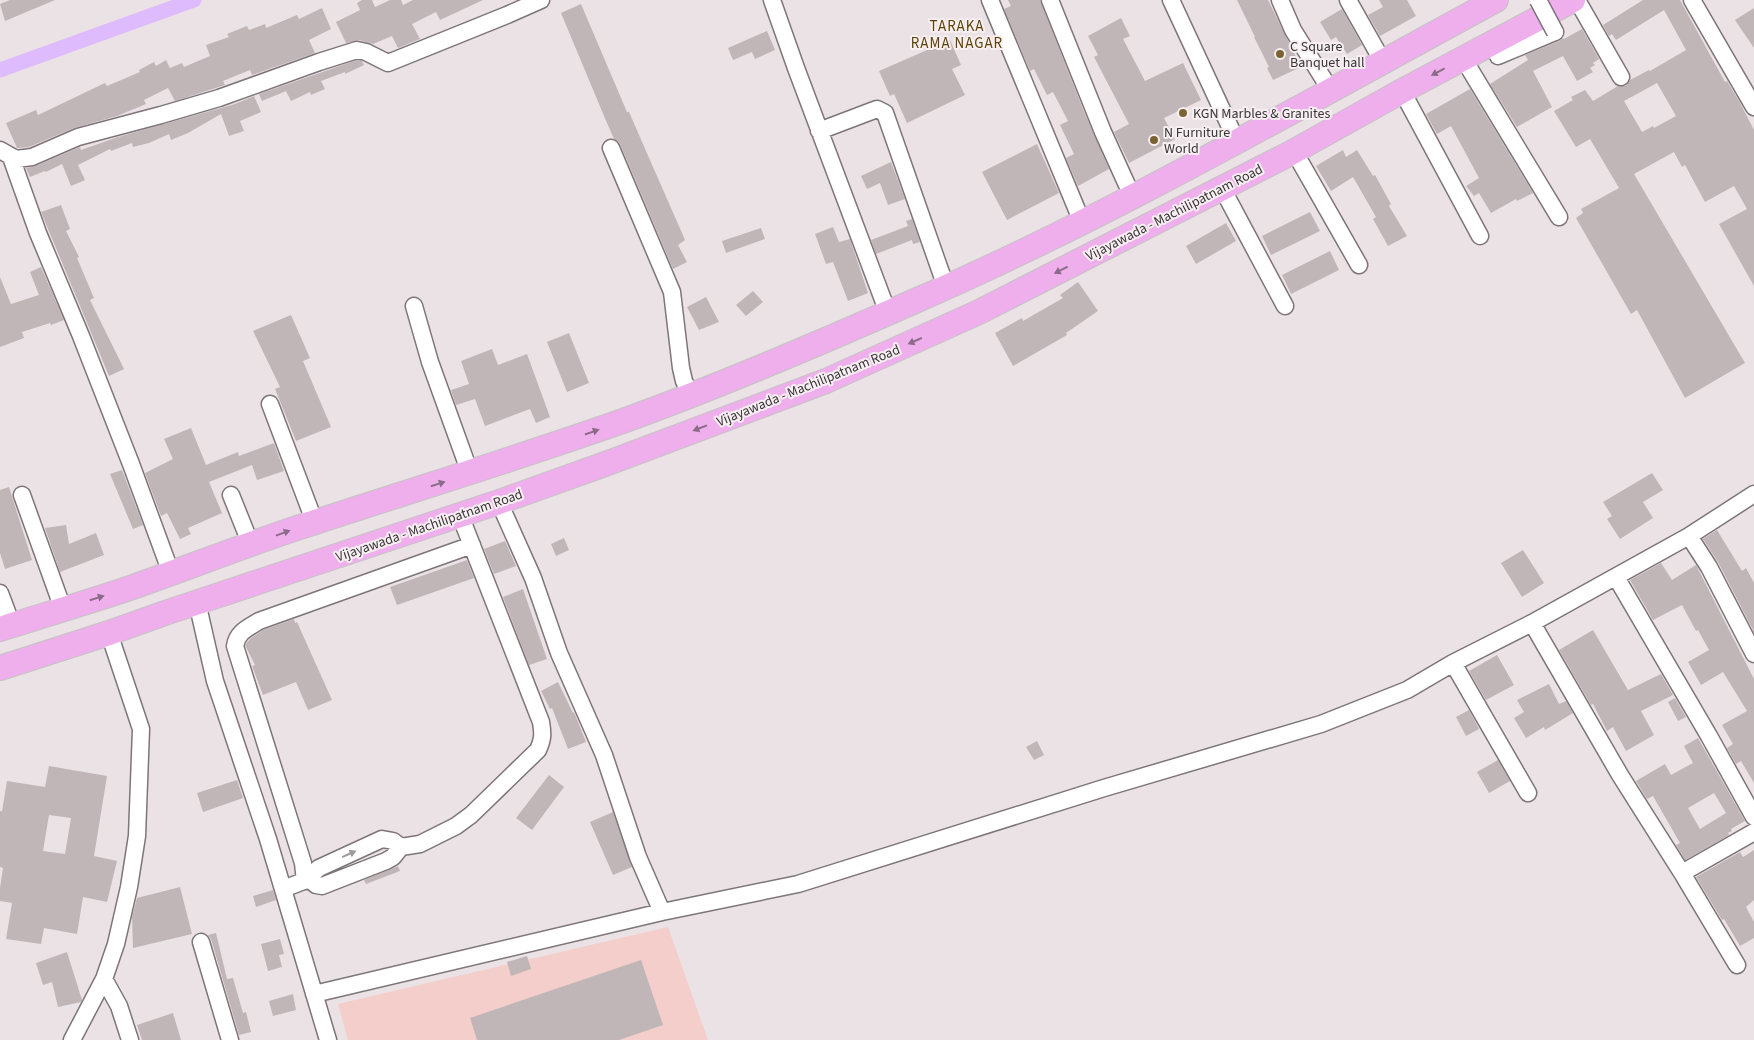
<svg xmlns="http://www.w3.org/2000/svg" width="1754" height="1040" font-family="'Source Sans 3',sans-serif">
  <style>
    .green { fill: #f3ceca }
    .lines { fill: none; stroke-linecap: round; stroke-linejoin: round }
    .canal { stroke: #debbfc; stroke-width: 15 }
    .building { fill: #c0b6b8; fill-rule: evenodd }
    .minor-casing { stroke: #7d7579; stroke-width: 19 }
    .highway-casing { stroke: #c4c3c3; stroke-width: 26 }
    .minor { stroke: #fff; stroke-width: 16 }
    .highway { stroke: #efafec; stroke-width: 24 }
    .minor-bridge-casing { stroke: #7d7579; stroke-width: 19; stroke-linecap: butt }
    .minor-bridge { stroke: #fff; stroke-width: 16 }
    .oneway { fill: #8b6c88 }
    .oneway2 { fill: #9c9a9b }
    .poi-dot { fill: #7a6233; stroke: #f8eff3; stroke-width: 2 }
    .labels { text-anchor: middle; stroke-width: 4; stroke-linejoin: round; paint-order: stroke }
    .poi-label { font-size: 14px; fill: #393637; stroke: #f8eff3; text-anchor: start }
    .street-label { font-size: 14px; fill: #393637; stroke: #f8eff3 }
    .neighbourhood-label { font-size: 15px; letter-spacing: 1px; fill: #5c4203; stroke: #f8eff3 }
  </style>
  <rect width="100%" height="100%" fill="#ebe2e6"/>
  <path class="green" d="M668,927L708,1040H348L338,1004Z"/>
  <g class="lines">
    <path class="canal" d="M0,70L194,0"/>
  </g>
  <path class="building" d="M10,0H55L5,21L0,4Z
    M362,0H372L375,7L390,0H401L403,5L413,0H483L440,20L436,12L412,24L420,39L398,48L392,36L373,44L359,40L346,43L336,22L360,10L357,3Z
    M1008,0H1040L1083,109L1109,169L1078,186L1066,158L1074,154L1060,125L1068,121L1053,92L1047,95L1034,69L1030,71L1004,9L1011,6Z
    M1237,0H1268L1301,67L1273,80L1267,68L1269,67L1254,37H1255Z
    M1379,0H1407L1416,16L1380,36L1368,15L1383,7Z
    M1643,0H1680L1725,82L1727,81L1739,101L1754,130V286L1719,224L1747,209L1734,186L1705,202L1685,165L1682,167L1674,152L1634,174L1745,363L1685,398L1637,310L1631,314L1576,218L1583,213L1581,209L1619,188L1590,139L1576,147L1554,111L1573,100L1571,97L1585,90L1593,101L1618,86H1626L1630,80L1649,70L1650,71L1686,50L1664,10L1616,40L1612,34L1609,36L1603,25ZM1657,83L1676,116L1654,128L1653,126L1642,132L1624,101Z
    M581,4L627,112H629L685,240L678,245L687,262L673,269L620,144L614,139L604,116L561,13Z
    M322,8L331,29L309,40L315,53L252,75L250,70L223,81L225,85L175,101L168,88L144,100L146,104L117,116L74,128L29,147L17,148L6,123L36,110L38,115L105,83L107,86L140,72L139,70L154,62L156,66L166,60L170,68L182,63L184,67L210,56L206,45L229,37L227,34L247,26L249,30L265,24L266,28L297,15L299,19Z
    M1754,8V48L1735,20Z
    M1342,9L1362,45L1347,54L1336,37L1331,40L1320,22Z
    M1121,18L1130,36L1123,39L1145,81L1183,63L1201,100L1164,118L1175,139L1129,163L1114,132L1129,124L1094,57L1098,55L1088,36Z
    M1582,29L1599,59L1593,63L1595,65L1590,68L1593,72L1577,81L1563,56L1533,71L1552,107L1517,127L1490,84L1528,60L1525,55L1559,41L1563,38L1564,39Z
    M767,31L775,50L755,59L752,52L733,60L728,48Z
    M950,40L961,65L952,69L965,95L907,123L894,94L890,96L879,71Z
    M357,60L362,61L364,65L345,74V72L321,81L325,89L311,95L310,92L291,101L286,91L262,101L259,94Z
    M1470,89L1533,193L1517,201L1516,199L1491,213L1479,193L1474,196L1466,186L1479,178L1451,126L1437,134L1426,114Z
    M254,96L261,112L240,121L244,131L229,136L221,114L188,133L171,140L169,134L149,143L133,147L132,143L111,151L110,149L78,165L85,180L71,186L62,164L46,172L45,171L30,177L26,168L36,166L80,147L81,150L118,137L235,104Z
    M1037,144L1059,193L1007,220L982,172Z
    M1343,150L1346,157L1357,150L1373,176L1375,175L1391,204L1389,206L1407,236L1388,246L1373,219L1376,217L1353,177L1331,191L1316,166Z
    M891,162L905,199L888,205L880,183L867,189L861,176Z
    M61,205L70,229L66,231L79,257L77,258L94,298L90,300L124,369L109,376L41,212Z
    M1310,212L1320,231L1271,255L1262,236Z
    M912,219L920,242L913,244L912,240L876,254L871,240L908,226L906,221Z
    M1226,223L1236,241L1196,264L1186,246Z
    M833,227L839,242L850,239L868,293L848,301L833,262L826,264L815,234Z
    M761,228L765,239L726,253L722,241Z
    M1330,251L1339,270L1291,294L1282,275Z
    M41,267L64,320L51,325L50,323L22,332L24,338L0,347V277L11,304L39,295L30,272Z
    M1078,282L1098,311L1066,333L1067,335L1013,366L995,333L1022,318L1023,321L1063,298L1060,295Z
    M753,291L763,302L746,316L736,305Z
    M706,297L719,322L699,330L687,307Z
    M291,315L310,358L303,361L331,427L296,441L275,389L280,387L253,331Z
    M569,333L589,383L567,392L547,342Z
    M492,349L498,365L527,354L550,417L536,423L530,409L485,426L475,399L456,405L451,390L469,384L461,361Z
    M191,428L206,465L238,452L239,456L274,443L284,471L257,480L252,465L209,482L222,513L188,528L191,534L180,539L167,513L161,516L145,473L173,459L164,439Z
    M122,470L143,525L133,529L110,474Z
    M1652,473L1663,490L1643,502L1653,518L1620,539L1607,519L1612,516L1603,502Z
    M9,487L32,560L5,569L0,553V490Z
    M66,525L69,544L96,533L104,555L60,572L45,528Z
    M1717,530L1742,571L1746,568L1754,583V632L1718,562L1703,539Z
    M564,538L569,550L556,556L551,544Z
    M505,541L516,566L494,574L484,549Z
    M1523,550L1544,583L1522,597L1501,563Z
    M467,560L474,578L397,605L390,587Z
    M1661,563L1672,580L1696,565L1754,679V783L1741,761L1736,764L1727,748L1733,744L1722,725L1747,711L1723,672L1701,685L1688,662L1709,650L1698,630L1696,631L1682,605L1653,620L1630,580Z
    M523,589L547,659L529,665L503,597Z
    M294,619L295,623L297,622L332,700L308,710L296,682L263,695L252,666L255,665L245,645L250,639L263,630Z
    M1593,630L1628,690L1661,674L1673,695L1641,711L1654,735L1626,751L1613,727L1607,731L1593,704L1591,705L1559,650Z
    M1497,655L1514,685L1486,700L1469,671Z
    M558,682L573,713L574,712L586,742L568,749L552,708L550,709L541,691Z
    M1549,684L1559,704L1566,701L1573,713L1545,730L1544,727L1526,738L1514,718L1524,712L1517,700Z
    M1675,698L1686,717L1678,721L1668,702Z
    M1469,710L1479,729L1466,736L1456,717Z
    M1698,738L1745,821L1731,829L1732,831L1728,833L1729,835L1685,860L1676,845L1680,843L1653,796L1647,799L1636,781L1665,764L1671,775L1693,763L1684,746ZM1714,793L1726,813L1700,829L1688,808Z
    M1037,741L1044,755L1034,760L1026,747Z
    M1498,760L1510,781L1489,793L1477,772Z
    M49,766L107,776L94,856L117,861L107,902L83,897L77,934L44,928L41,944L6,939L12,903L0,901V888L3,868L0,867V811H2L7,781L45,787ZM49,815L71,818L65,854L43,851Z
    M549,775L564,787L532,830L516,818Z
    M237,780L243,798L203,812L197,793Z
    M613,812L632,867L613,875L590,822Z
    M1754,850V900L1746,907L1754,922V938L1740,946L1724,919L1722,920L1696,877L1740,852L1743,857Z
    M398,866L400,871L366,884L364,880Z
    M180,887L192,934L133,948L132,917L137,898Z
    M273,890L276,900L256,907L253,896Z
    M216,933L227,979L233,978L243,1013L246,1012L251,1032L239,1035L211,939L208,935Z
    M280,939L284,954L279,955L282,967L268,971L261,944Z
    M67,952L82,1000L81,1002L58,1007L52,982L43,985L36,963Z
    M527,956L531,969L511,976L507,962Z
    M641,960L663,1025L619,1040H477L470,1018Z
    M293,994L296,1010L273,1016L269,1001Z
    M173,1013L181,1040H142L137,1025Z"/>
  <g class="lines">
    <defs>
      <path id="minor" d="M772,0L796,68L888,313
        M990,0L1082,222
        M1050,0L1103,132L1132,196
        M1171,0L1237,142
        M1280,0L1293,30L1331,91
        M1348,0L1383,62
        M1577,0L1621,77
        M1692,0L1754,107
        M1498,56L1555,32
        M1463,58L1559,217
        M1402,91L1480,236
        M819,131L877,109L885,113L946,287
        M611,148L672,292L681,368L684,381L691,395
        M0,150L16,159L32,157L78,137L161,115L219,98L319,62L357,50L366,52L388,63L507,15L541,0
        M1294,151L1359,265
        M11,157L38,233L81,336L131,464L171,573
        M1222,188L1285,306
        M414,306L430,362L470,473
        M270,404L315,523
        M22,495L63,609
        M231,495L251,545
        M499,502L533,578L559,653L604,755L638,857L662,912
        M1689,536L1709,567L1754,654
        M1616,577L1709,736L1754,817
        M0,593L12,625
        M197,602L215,681L268,839L328,1040
        M1532,623L1620,775L1682,873L1737,965
        M1453,663L1528,793
        M1682,873L1754,832
        M309,879L316,885L322,886L386,861L393,857L401,847L420,844L456,826L471,815L538,750C543,739 543,734 541,722L460,515
        M305,881L303,863L235,646C237,632 248,628 259,621L472,545
        M283,889L309,879L313,873L319,868L382,839L393,841L401,847
        M201,942L230,1040
        M104,979L119,1006L130,1040
        M314,994L662,912L798,884L1104,788L1321,724L1407,690L1453,663L1532,623L1689,536L1754,494
        M72,1040L104,979L116,944L129,887L137,836L141,729L109,633"/>
      <path id="highway" d="M0,629C44,615 89,602 133,587C187,568 240,547 294,529C403,493 512,460 620,422C720,386 818,344 915,301C1115,214 1304,104 1496,0
        M0,668L109,633L165,613L499,502L608,463L826,381L979,312L1289,154L1402,91L1573,0"/>
    </defs>
    <use href="#minor" class="minor-casing"/>
    <use href="#highway" class="highway-casing"/>
    <use href="#minor" class="minor"/>
    <use href="#highway" class="highway"/>
    <defs>
      <path id="minor-bridge" d="M1538,0L1555,32"/>
    </defs>
    <use href="#minor-bridge" class="minor-bridge-casing"/>
    <use href="#minor-bridge" class="minor-bridge"/>
  </g>
  <defs><path id="oneway-solid" d="M-6-.8H1V-3.2L6.5 0L1 3.2V.8H-6Z" transform="scale(1.25)"/></defs>
  <g class="oneway">
    <use href="#oneway-solid" transform="translate(1438 72) rotate(152)"/>
    <use href="#oneway-solid" transform="translate(1061 270) rotate(153)"/>
    <use href="#oneway-solid" transform="translate(915 341) rotate(156)"/>
    <use href="#oneway-solid" transform="translate(700 428) rotate(159)"/>
    <use href="#oneway-solid" transform="translate(592 432) rotate(-19)"/>
    <use href="#oneway-solid" transform="translate(438 484) rotate(-18)"/>
    <use href="#oneway-solid" transform="translate(283 533) rotate(-20)"/>
    <use href="#oneway-solid" transform="translate(97 598) rotate(-17)"/>
  </g>
  <use class="oneway2" href="#oneway-solid" transform="translate(349 854) rotate(-24)"/>
  <g class="poi-dot">
    <circle cx="1280" cy="54" r="5"/>
    <circle cx="1183" cy="113" r="5"/>
    <circle cx="1154" cy="140" r="5"/>
  </g>
  <g class="labels">
    <g class="poi-label">
      <text x="1290" y="51">C Square<tspan x="1290" dy="16">Banquet hall</tspan></text>
      <text x="1193" y="118">KGN Marbles &amp; Granites</text>
      <text x="1164" y="137">N Furniture<tspan x="1164" dy="16">World</tspan></text>
    </g>
    <g class="street-label">
      <text transform="translate(1174 212) rotate(-27)" y="5">Vijayawada - Machilipatnam Road</text>
      <text transform="translate(808 385) rotate(-22)" y="5">Vijayawada - Machilipatnam Road</text>
      <text transform="translate(429 525) rotate(-19)" y="5">Vijayawada - Machilipatnam Road</text>
    </g>
    <g class="neighbourhood-label">
      <text x="957" y="31">TARAKA<tspan x="957" dy="17">RAMA NAGAR</tspan></text>
    </g>
  </g>
</svg>
